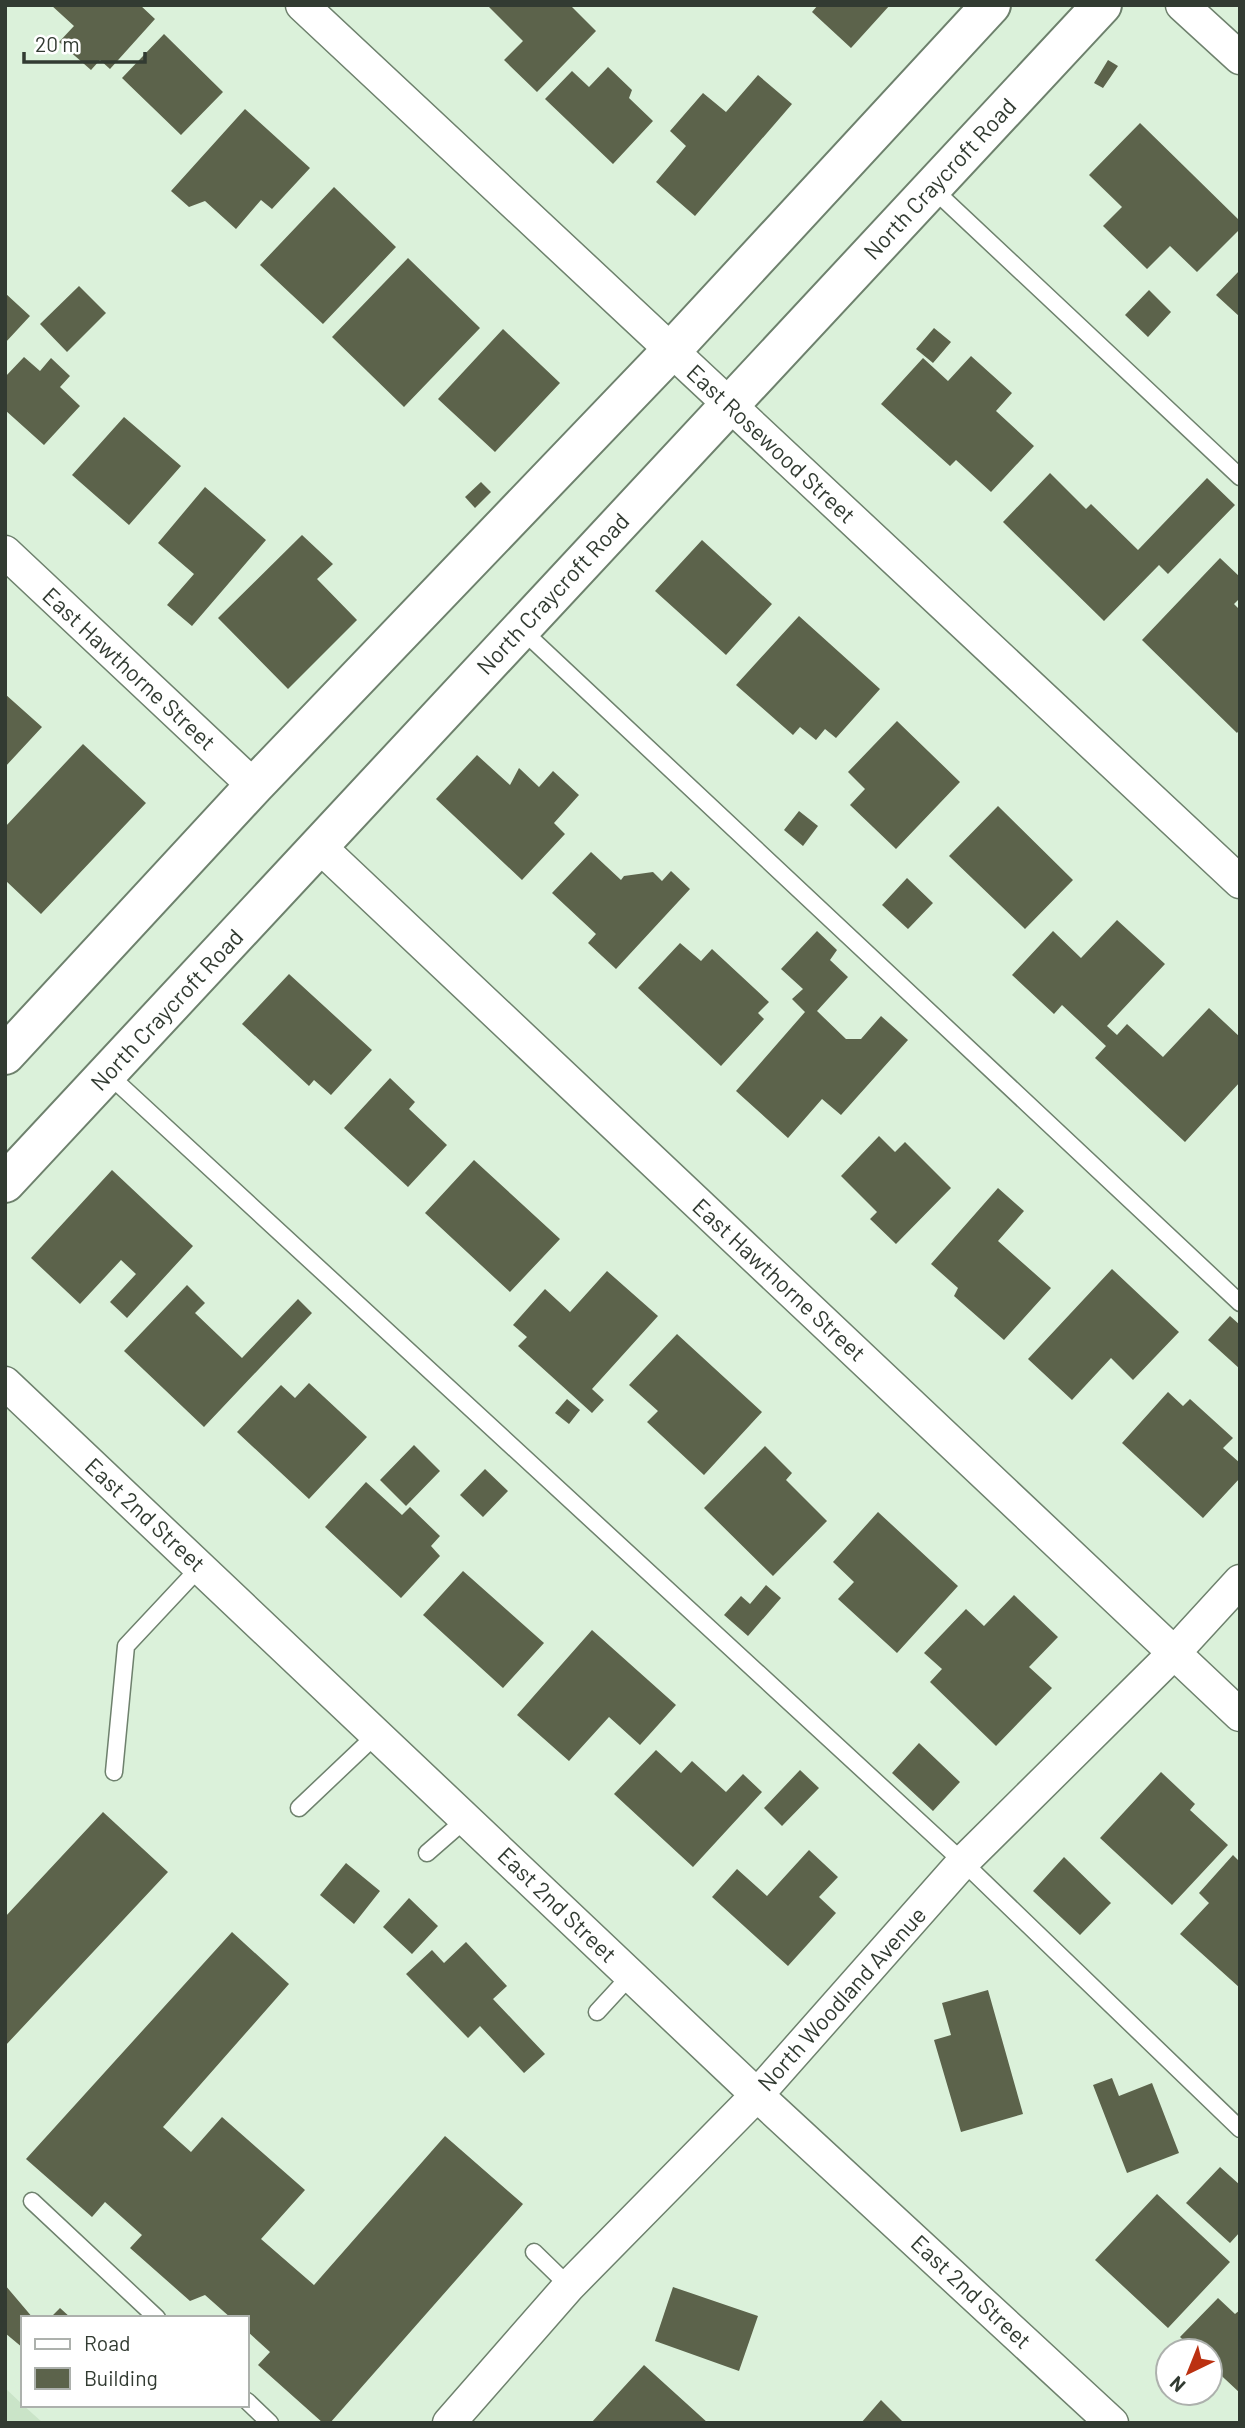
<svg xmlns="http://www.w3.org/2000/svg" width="1245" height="2428" font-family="Barlow,sans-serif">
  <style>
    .built { fill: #cae4c8 }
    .building { fill: #5c634b }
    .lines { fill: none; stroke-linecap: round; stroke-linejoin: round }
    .service-casing { stroke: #6e816d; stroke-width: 19 }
    .minor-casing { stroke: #6e816d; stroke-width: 35 }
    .secondary-casing { stroke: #6e816d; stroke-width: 42 }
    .service { stroke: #fff; stroke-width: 16 }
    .minor { stroke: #fff; stroke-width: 32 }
    .secondary { stroke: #fff; stroke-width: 38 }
    .labels { text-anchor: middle; stroke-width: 7; stroke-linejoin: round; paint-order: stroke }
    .street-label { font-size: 23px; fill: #323b32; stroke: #fff }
  </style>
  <rect width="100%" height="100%" fill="#dbf1da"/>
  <path class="built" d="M5,2388L23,2405L43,2423H5Z"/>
  <path class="building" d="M51,5H140L155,19L110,69L100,60L91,70L59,42L74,26Z
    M487,5H570L596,31L537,92L504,60L523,41Z
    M818,5H890L851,48L812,12Z
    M164,34L223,92L181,135L122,78Z
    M1108,60L1118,66L1103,88L1094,83Z
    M608,67L632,90L629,98L653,121L613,164L545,99L572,71L589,87Z
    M758,75L792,104L695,216L656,182L686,146L670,131L703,93L726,112Z
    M245,109L310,168L272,209L261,200L236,229L205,201L189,207L171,191Z
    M1140,123L1240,221V229L1197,272L1170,246L1147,269L1103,226L1122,207L1089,175Z
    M334,187L396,247L323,324L260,265Z
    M408,258L480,328L404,407L332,337Z
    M1240,270V317L1216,295Z
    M79,286L106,313L67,352L40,324Z
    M1149,290L1171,312L1148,337L1125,315Z
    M5,293L30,316L5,343Z
    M934,328L951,342L933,363L916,349Z
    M503,329L560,383L495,452L438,399Z
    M971,356L1012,393L996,411L1034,446L991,492L956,460L950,466L881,404L923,358L948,381Z
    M24,357L40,371L51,358L70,376L60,387L80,406L44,445L5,410V377Z
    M124,417L181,466L129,525L72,475Z
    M1050,473L1086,509L1091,504L1138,550L1207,478L1235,505L1168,574L1159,565L1104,621L1003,522Z
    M481,482L491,492L475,508L465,497Z
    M205,487L266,540L192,626L167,605L194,574L158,543Z
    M302,535L333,564L317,579L357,620L288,689L218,618Z
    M702,540L772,604L726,655L655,591Z
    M1220,558L1240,577V598L1234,604L1240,610V729L1237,733L1142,640Z
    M799,616L880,689L836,738L825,729L816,740L800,727L793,735L736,685Z
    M5,694L42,727L5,767Z
    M897,721L960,782L896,849L850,805L865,789L848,772Z
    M83,744L146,803L41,914L5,880V827Z
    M477,755L510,785L519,768L539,787L553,771L579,795L554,823L565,834L522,880L436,799Z
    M998,806L1073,880L1025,929L949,856Z
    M799,811L818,826L803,846L784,830Z
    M591,852L621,880L624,876L653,872L662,881L671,871L690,889L616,969L588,943L596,934L552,893Z
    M907,878L933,903L908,929L882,905Z
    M1117,920L1165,964L1107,1026L1117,1035L1127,1024L1163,1057L1209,1008L1240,1037V1082L1185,1142L1095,1058L1106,1046L1062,1005L1054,1014L1012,975L1053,931L1081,958Z
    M817,931L837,950L830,960L848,977L817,1011L846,1039H861L881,1016L908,1040L841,1115L822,1099L788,1138L736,1091L805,1012L792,999L803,989L781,969Z
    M680,943L701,961L712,949L769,1002L758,1013L764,1019L721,1066L638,988Z
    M289,974L372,1050L331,1095L314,1080L309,1086L242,1024Z
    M390,1078L415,1102L409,1109L447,1145L408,1187L344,1128Z
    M879,1136L895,1152L905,1142L951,1188L896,1244L870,1219L877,1212L841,1176Z
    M474,1160L560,1239L510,1292L425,1213Z
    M112,1170L193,1246L127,1318L110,1302L136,1274L121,1260L80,1304L31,1258Z
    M998,1188L1024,1211L998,1241L1051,1288L1004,1340L954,1296L958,1288L931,1264Z
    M1112,1269L1179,1332L1133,1380L1111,1358L1072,1400L1028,1359Z
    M607,1271L658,1316L592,1389L604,1400L592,1413L518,1346L527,1337L513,1325L545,1289L570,1312Z
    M187,1285L205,1303L195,1313L242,1358L298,1299L312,1313L204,1427L124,1351Z
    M1230,1316L1240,1325V1369L1208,1340Z
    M677,1334L762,1412L704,1475L647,1422L658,1411L629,1385Z
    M309,1383L367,1437L309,1499L237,1432L281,1385L295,1398Z
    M1168,1392L1183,1406L1190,1399L1233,1438L1223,1448L1240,1463V1478L1203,1518L1122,1443Z
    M567,1399L580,1410L569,1424L555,1413Z
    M414,1445L440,1471L406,1506L380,1480Z
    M765,1446L792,1473L786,1480L827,1521L773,1576L704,1508Z
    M485,1469L508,1491L483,1517L460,1495Z
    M366,1482L402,1515L410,1507L440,1536L431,1546L440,1556L401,1598L325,1527Z
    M878,1512L958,1586L897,1653L838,1599L854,1582L833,1562Z
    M463,1571L544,1643L503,1688L423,1615Z
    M766,1585L781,1598L748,1636L724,1615L741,1596L750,1604Z
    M1014,1595L1058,1637L1029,1667L1052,1688L996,1746L930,1682L942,1669L924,1653L966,1609L984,1626Z
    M592,1630L676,1705L640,1745L609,1717L569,1761L517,1715Z
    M919,1743L960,1782L933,1811L892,1773Z
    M656,1750L681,1773L692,1761L726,1792L743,1774L762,1792L693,1867L614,1794Z
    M800,1770L819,1788L782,1826L764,1808Z
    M1161,1772L1195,1804L1190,1810L1228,1845L1172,1905L1100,1838Z
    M103,1812L168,1872L5,2046V1917Z
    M809,1850L838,1877L819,1897L836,1913L788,1966L712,1897L737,1869L767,1896Z
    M1233,1855L1240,1862V1988L1180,1934L1209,1903L1199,1893Z
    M1064,1857L1111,1903L1080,1935L1033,1891Z
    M346,1863L380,1891L354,1924L320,1895Z
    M409,1898L438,1926L412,1954L383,1927Z
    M232,1932L289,1984L163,2127L191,2152L222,2117L305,2190L261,2239L314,2285L445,2136L523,2204L330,2423H323L258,2365L270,2352L247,2331V2318H231L205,2295L190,2301L130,2248L142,2235L105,2202L92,2217L26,2159Z
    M466,1942L507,1986L493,1999L545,2054L524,2073L480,2026L468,2038L406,1974L432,1950L444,1963Z
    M988,1990L1023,2114L961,2132L934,2040L951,2035L942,2003Z
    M1112,2078L1119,2096L1152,2083L1179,2153L1127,2173L1093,2085Z
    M1220,2167L1240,2185V2232L1230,2243L1186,2203Z
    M1157,2194L1230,2262L1168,2328L1095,2260Z
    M5,2285L33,2318H23V2348L5,2333Z
    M673,2287L758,2316L739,2371L655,2341Z
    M1218,2298L1235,2314L1240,2310V2393L1210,2365V2351H1195L1180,2337Z
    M60,2308L71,2318H50Z
    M644,2365L708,2423H591Z
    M881,2400L904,2423H861Z"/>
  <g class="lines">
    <defs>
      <path id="service" d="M932,188L1240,477
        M521,629L1240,1303
        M108,1074L963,1862L1240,2129
        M114,1772L126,1646L200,1567
        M299,1808L376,1735
        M427,1853L466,1819
        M597,2012L631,1975
        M32,2201L157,2318
        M534,2252L569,2286
        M247,2401L270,2423"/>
      <path id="minor" d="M302,5L1240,882
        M1182,5L1240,58
        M5,552L254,786
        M319,846L1240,1715
        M5,1383L757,2095L1112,2423
        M449,2423L569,2286L757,2095L963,1862L1174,1653L1240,1581"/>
      <path id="secondary" d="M5,1055L254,786L671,351L991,5
        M5,1183L1102,5"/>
    </defs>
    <use href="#service" class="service-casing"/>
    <use href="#minor" class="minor-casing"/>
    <use href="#secondary" class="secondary-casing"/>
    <use href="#service" class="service"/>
    <use href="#minor" class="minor"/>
    <use href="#secondary" class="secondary"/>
  </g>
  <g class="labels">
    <g class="street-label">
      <text transform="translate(940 179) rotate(-47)" y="8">North Craycroft Road</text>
      <text transform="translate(771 444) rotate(43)" y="8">East Rosewood Street</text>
      <text transform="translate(553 594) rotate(-47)" y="8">North Craycroft Road</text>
      <text transform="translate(129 669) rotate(43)" y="8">East Hawthorne Street</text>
      <text transform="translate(167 1010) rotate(-47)" y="8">North Craycroft Road</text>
      <text transform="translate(779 1280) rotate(43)" y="8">East Hawthorne Street</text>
      <text transform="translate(145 1515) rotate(43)" y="8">East 2nd Street</text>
      <text transform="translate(557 1905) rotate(44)" y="8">East 2nd Street</text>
      <text transform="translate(842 1999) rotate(-48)" y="8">North Woodland Avenue</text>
      <text transform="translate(971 2292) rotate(43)" y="8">East 2nd Street</text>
    </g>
  </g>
  <rect width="1245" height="2428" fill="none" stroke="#323b32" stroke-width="14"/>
  <rect x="21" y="2316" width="228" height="91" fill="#ffffff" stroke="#adb1ad" stroke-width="2"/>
  <rect x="35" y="2339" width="35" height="10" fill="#ffffff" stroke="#adb1ad" stroke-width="2"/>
  <text x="84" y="2351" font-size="21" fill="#323b32">Road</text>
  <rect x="35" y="2368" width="35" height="21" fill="#5c634b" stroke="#adb1ad" stroke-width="2"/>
  <text x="84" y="2386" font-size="21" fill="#323b32">Building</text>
  <g transform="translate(1189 2372) rotate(223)"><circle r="33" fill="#ffffff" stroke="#adb1ad" stroke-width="2"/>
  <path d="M0-5L12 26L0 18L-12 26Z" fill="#bb3111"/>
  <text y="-10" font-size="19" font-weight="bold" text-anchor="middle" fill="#323b32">N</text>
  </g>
  <path d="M24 52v10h121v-10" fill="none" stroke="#323b32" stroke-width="3.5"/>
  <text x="35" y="52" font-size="21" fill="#323b32" stroke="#ffffff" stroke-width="5" paint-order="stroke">20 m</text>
</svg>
